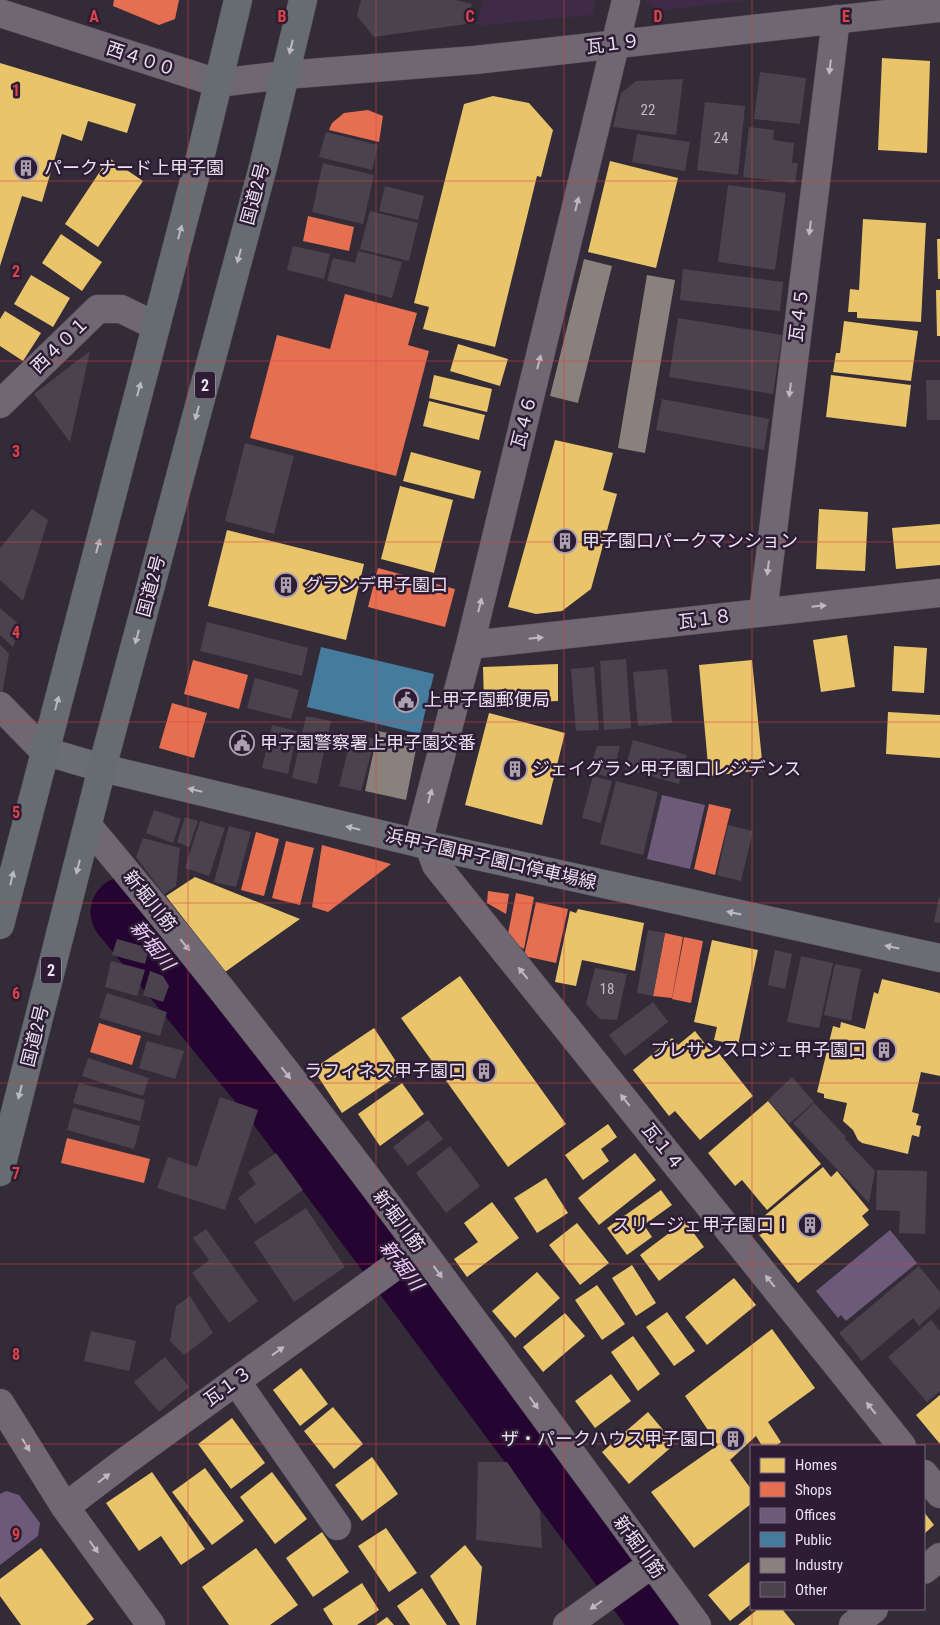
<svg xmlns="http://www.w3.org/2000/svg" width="940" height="1625" font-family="'Roboto Condensed','Noto Sans JP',sans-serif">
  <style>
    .built { fill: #3f2b47 }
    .homes { fill: #e9c46a }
    .shops { fill: #e76f51 }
    .offices { fill: #6d597a }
    .public { fill: #457b9d }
    .industry { fill: #8a817c }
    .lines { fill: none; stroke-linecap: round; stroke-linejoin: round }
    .river { stroke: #250431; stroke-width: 71 }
    .building { fill: #4a434e }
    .minor-casing { stroke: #514955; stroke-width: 29 }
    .major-casing { stroke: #514955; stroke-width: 29 }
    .highway-casing { stroke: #514955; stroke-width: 29 }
    .minor { stroke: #6f6772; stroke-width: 28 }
    .major { stroke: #6b6c74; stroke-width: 28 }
    .highway { stroke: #666c71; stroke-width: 28 }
    .oneway { fill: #bcb7c4 }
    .oneway2 { fill: #c0b6c4 }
    .oneway3 { fill: #beb7c5 }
    .grid { fill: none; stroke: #d94446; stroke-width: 1; stroke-opacity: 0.55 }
    .labels { text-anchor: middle; stroke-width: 5; stroke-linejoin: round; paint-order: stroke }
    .number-label { font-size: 15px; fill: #c3b9c8 }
    .shield { fill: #2d1c34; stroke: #b2a5b8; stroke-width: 1 }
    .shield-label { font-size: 16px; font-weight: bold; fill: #ebe0f0 }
    .street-label { font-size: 18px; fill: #ebe0f0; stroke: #2d1c34 }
    .poi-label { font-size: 18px; fill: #ebe0f0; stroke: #2d1c34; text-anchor: start }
    .water-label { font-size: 19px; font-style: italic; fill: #f0cefe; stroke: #2d1c34 }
    .grid-label { font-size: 16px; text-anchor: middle; font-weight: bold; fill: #d94446; stroke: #2d1c34; stroke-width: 5; stroke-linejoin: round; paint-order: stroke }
  </style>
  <rect width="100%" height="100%" fill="#342b38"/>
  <path class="built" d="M483,0H596L592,15L477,26Z
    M645,0H749L657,11Z"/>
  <path class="homes" d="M882,58L930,61L927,153L878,150Z
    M0,63L136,104L127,133L88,121L82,141L62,134L42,202L22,196L0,266Z
    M493,96L529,103L553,130L541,177L537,176L495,347L423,329L429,307L414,303L464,104Z
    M109,158L143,181L98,247L65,224Z
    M610,161L678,178L656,268L588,252Z
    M863,219L926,223L921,322L857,318V312H848L850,289L859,290Z
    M61,234L102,262L82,291L42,263Z
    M937,239H940V279H938Z
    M31,275L70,298L53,327L14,304Z
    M936,290H940V336H937Z
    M5,311L41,333L23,361L0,346V319Z
    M844,321L918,331L911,381L833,372L836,353H840Z
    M458,344L508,359L500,386L450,371Z
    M434,375L492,389L487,412L429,398Z
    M831,375L911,385L906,427L826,417Z
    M429,401L485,415L479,440L423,426Z
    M555,440L613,453L603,490L617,494L591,589L562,611L536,614L508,607Z
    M411,452L481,471L474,499L403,481Z
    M400,486L453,500L434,573L381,559Z
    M819,509L868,512L865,571L816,569Z
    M940,524V565L896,569L892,528Z
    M227,530L364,564L346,640L208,606Z
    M847,635L855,687L821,692L813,640Z
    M894,646L927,648L924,693L892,691Z
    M752,660L763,770L709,776L699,665Z
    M558,664V701L484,704L483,667Z
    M888,712L940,715V758L886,754Z
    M489,713L565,733L542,825L465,805Z
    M195,877L300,919L225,972L166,896Z
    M578,909L644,923L635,971L582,960L576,986L555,982L570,911L576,913Z
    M712,940L758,950L738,1045L714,1040L717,1027L694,1022Z
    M460,976L566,1124L508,1167L401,1018Z
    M882,979L940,993V1076L921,1072L912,1112L919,1114L916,1125L921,1126L919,1137L912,1135L908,1154L862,1143L858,1140L853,1130L843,1121L847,1103L824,1098V1094L817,1092L833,1026L840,1028L841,1022L865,1029L874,992L878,994Z
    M374,1028L403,1072L342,1113L313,1069Z
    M695,1031L709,1049L713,1046L753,1096L700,1140L675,1111L669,1116L633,1070L672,1038L678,1045Z
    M402,1083L424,1114L380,1146L358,1114Z
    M768,1101L821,1164L767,1210L742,1180L735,1186L708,1153Z
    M608,1124L617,1137L601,1149L609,1161L583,1180L565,1155Z
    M635,1153L656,1180L599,1225L578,1198Z
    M823,1167L831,1177L837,1171L869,1210L862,1216L869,1225L798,1283L752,1226Z
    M546,1178L568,1213L537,1233L514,1198Z
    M661,1190L672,1205L644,1225L652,1237L627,1255L607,1228Z
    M492,1202L519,1238L467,1277L454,1259L478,1242L464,1223Z
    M685,1221L704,1247L659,1281L640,1255Z
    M577,1223L609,1263L580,1285L549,1245Z
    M632,1265L656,1303L636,1316L612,1278Z
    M537,1272L560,1298L515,1338L492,1311Z
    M734,1278L756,1305L707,1345L685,1317Z
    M597,1285L625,1324L602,1340L575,1300Z
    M667,1312L695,1351L674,1366L646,1327Z
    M565,1313L585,1336L543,1372L523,1347Z
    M772,1329L815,1388L768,1422L781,1442L776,1446H762L756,1436L730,1460L751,1489V1504L694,1548L651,1492L718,1445L685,1396Z
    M633,1336L660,1374L638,1391L611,1352Z
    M301,1368L328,1404L300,1426L273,1390Z
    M611,1374L631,1401L595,1428L575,1401Z
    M940,1395V1444L916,1415Z
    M333,1407L363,1444L334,1469L304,1431Z
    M648,1412L675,1444L629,1484L602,1452Z
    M232,1418L265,1463L231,1489L198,1444Z
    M372,1457L398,1494L362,1521L335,1485Z
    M205,1468L244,1521L212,1545L172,1492Z
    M152,1472L205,1549L181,1565L161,1536L139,1551L106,1503Z
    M272,1472L307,1519L275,1544L240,1497Z
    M924,1512L934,1525L924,1534Z
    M386,1528L417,1573L389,1592L358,1546Z
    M322,1532L349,1572L313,1597L286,1558Z
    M465,1545L482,1567L476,1625H460L430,1576Z
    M41,1548L94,1619L86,1625H21L0,1596V1579Z
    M256,1548L298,1605L270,1625H229L202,1587Z
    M749,1562L751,1565V1604L730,1621L708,1595Z
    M362,1583L379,1610L357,1625H333L323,1609Z
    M422,1588L447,1625H410L397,1606Z
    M758,1609H782L795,1625H738Z
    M387,1617L394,1625H376Z"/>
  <path class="shops" d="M114,0H179L175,19L159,25L113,6Z
    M368,110L383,116L379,142L329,130L332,123L344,113Z
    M308,216L354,227L349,251L303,241Z
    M345,294L417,313L408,345L429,351L396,476L250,438L277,335L330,349Z
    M378,568L455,589L445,627L368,607Z
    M193,660L248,675L239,709L184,694Z
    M172,703L207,713L194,758L159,748Z
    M709,804L731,809L715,875L694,869Z
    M256,832L279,839L264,896L241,890Z
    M286,841L314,848L300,905L272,898Z
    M322,845L391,864L328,912L312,907Z
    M488,891L509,894L506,914L487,903Z
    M516,893L534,897L524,949L507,939Z
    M536,902L568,909L556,963L524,956Z
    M665,933L683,937L672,998L653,996Z
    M684,937L703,941L691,1003L672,999Z
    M99,1023L141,1036L132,1065L90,1052Z
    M67,1138L150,1159L144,1183L61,1163Z"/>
  <path class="offices" d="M662,795L705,805L690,869L647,859Z
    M890,1230L917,1263L846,1321L841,1315L838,1318L816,1291Z
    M6,1491L19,1495L40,1523L38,1536L0,1565V1494Z"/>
  <path class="public" d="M321,647L434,674L420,734L307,707Z"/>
  <path class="industry" d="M584,259L612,266L578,403L550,396Z
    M647,275L675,280L645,453L618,448Z
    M378,731L418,739L406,800L365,791Z"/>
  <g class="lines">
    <path class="river" d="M126,912L278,1098L625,1564L668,1625"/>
  </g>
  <path class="building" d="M361,0H456L472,4L466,24L374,37L357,16Z
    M760,72L806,78L800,124L754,119Z
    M683,79L676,135L613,127L621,93L636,81Z
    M705,102L745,106L738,175L697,170Z
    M749,127L774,130L773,140L794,143L792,163H798L795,183L743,177Z
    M326,132L378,145L372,170L319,157Z
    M637,134L690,142L685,171L632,162Z
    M323,163L374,175L363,224L312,212Z
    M728,185L786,193L775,270L718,262Z
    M385,186L424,196L418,220L379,211Z
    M370,211L418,223L409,261L360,249Z
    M293,246L330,254L324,279L287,270Z
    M358,251L402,262L392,298L327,281L333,258L355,263Z
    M683,269L783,282L780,311L680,300Z
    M678,318L782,335L773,394L669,377Z
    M90,351L70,442L34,394Z
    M926,380H940V420H927Z
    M662,399L769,419L764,450L656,430Z
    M245,443L294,456L274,534L225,521Z
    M32,509L48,520L23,601L0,580V548Z
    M0,608L21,626L13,647L0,635Z
    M207,622L308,648L302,676L200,651Z
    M0,644L9,654L2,695L0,692Z
    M626,659L631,728L604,730L600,661Z
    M594,667L599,730L576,731L571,669Z
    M667,669L672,723L638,726L633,672Z
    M255,678L299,690L291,719L247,708Z
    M306,716L331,721L317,784L292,778Z
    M272,725L297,731L288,774L262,768Z
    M352,733L375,739L361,791L339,786Z
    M633,740L687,755L679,784L625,769Z
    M597,746H620L612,778L589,772Z
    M593,776L612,781L601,823L582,818Z
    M616,781L658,792L643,855L600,844Z
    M154,810L181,819L173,843L146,833Z
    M185,817L198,821L189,847L177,842Z
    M200,821L225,828L209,876L185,868Z
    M728,825L753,831L741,881L717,875Z
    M229,826L251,832L236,887L214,882Z
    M143,838L180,848L176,886L164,894L136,857Z
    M939,897H940V923L934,922Z
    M648,930L665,933L653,996L637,993Z
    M117,939L149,948L145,964L112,955Z
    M775,950L792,954L785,989L768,985Z
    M801,956L833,963L819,1028L787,1022Z
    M111,961L145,970L137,996L105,987Z
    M835,964L861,969L851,1021L824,1015Z
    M595,968L627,974L617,1020L600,1019L586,1004Z
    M150,971L163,976L169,986L163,1002L143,995Z
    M107,993L167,1012L160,1036L99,1018Z
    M653,1002L668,1022L625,1056L609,1035Z
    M147,1041L184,1051L175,1079L139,1068Z
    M88,1058L149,1078L143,1096L82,1076Z
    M792,1077L814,1102L789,1124L768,1100Z
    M79,1083L145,1100L140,1121L73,1103Z
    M220,1097L258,1110L225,1210L157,1188L168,1157L197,1167Z
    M814,1103L846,1137L844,1138L875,1171L869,1203L793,1123Z
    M73,1108L140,1126L134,1149L67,1130Z
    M428,1120L443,1139L408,1166L393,1147Z
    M450,1146L480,1186L446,1213L416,1173Z
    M276,1153L303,1190L255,1224L238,1198L256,1184L248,1172Z
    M877,1170L927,1171L925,1234L899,1233L900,1211L876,1210Z
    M306,1208L345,1267L294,1302L254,1242Z
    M206,1229L258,1301L229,1323L192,1273L209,1260L193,1238Z
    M919,1266L940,1292V1307L919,1326L913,1318L862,1361L839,1333Z
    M190,1296L213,1333L184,1355L170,1341L176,1306Z
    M931,1320L940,1331V1391L927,1402L888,1357Z
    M91,1331L136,1341L129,1371L84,1361Z
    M165,1357L189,1387L159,1412L134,1382Z
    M478,1462H507L540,1510L542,1548L476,1540Z"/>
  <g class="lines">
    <defs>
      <path id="minor" d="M0,13L218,83L285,75L475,60L940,8
        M0,404L98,309H121L156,326
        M763,612L836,19
        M470,645L940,593
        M0,706L44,751
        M88,826C304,1082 499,1355 697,1625
        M418,843L470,645L626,0
        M429,846L436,865L902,1446
        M236,1381L337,1526
        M0,1403L65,1507L151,1625
        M924,1474L940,1494
        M65,1507L123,1463L420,1248
        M924,1570L940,1557
        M567,1625L652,1564
        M853,1625L874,1609"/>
      <path id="major" d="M44,751L102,768L418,843L940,958"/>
      <path id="highway" d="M0,925L202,150L238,0
        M0,1172L102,768L263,167L303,0"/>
    </defs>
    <use href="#minor" class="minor-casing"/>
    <use href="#major" class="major-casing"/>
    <use href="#highway" class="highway-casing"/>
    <use href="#minor" class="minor"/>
    <use href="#major" class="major"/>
    <use href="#highway" class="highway"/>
  </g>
  <defs><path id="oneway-solid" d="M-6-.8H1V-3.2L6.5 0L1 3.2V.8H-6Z" transform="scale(1.25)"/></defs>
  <g class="oneway">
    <use href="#oneway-solid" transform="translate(291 47) rotate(104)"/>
    <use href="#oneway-solid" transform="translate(180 232) rotate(-75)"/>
    <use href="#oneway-solid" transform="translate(239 256) rotate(105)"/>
    <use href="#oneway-solid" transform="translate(139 389) rotate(-75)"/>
    <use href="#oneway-solid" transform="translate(197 413) rotate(105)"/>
    <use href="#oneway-solid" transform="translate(98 546) rotate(-75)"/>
    <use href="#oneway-solid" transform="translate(137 637) rotate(105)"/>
    <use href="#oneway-solid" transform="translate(57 703) rotate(-75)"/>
    <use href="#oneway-solid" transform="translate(78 867) rotate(104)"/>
    <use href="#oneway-solid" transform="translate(12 878) rotate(-76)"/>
    <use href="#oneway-solid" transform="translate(20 1092) rotate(104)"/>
  </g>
  <g class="oneway2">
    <use href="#oneway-solid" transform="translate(830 67) rotate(97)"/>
    <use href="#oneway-solid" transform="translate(577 204) rotate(-76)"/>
    <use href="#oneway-solid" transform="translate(810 228) rotate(97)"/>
    <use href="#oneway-solid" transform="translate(539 362) rotate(-76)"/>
    <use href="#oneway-solid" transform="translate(790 390) rotate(97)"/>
    <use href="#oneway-solid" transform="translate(768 568) rotate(97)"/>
    <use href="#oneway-solid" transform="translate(480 605) rotate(-76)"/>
    <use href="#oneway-solid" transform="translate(819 606) rotate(-6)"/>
    <use href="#oneway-solid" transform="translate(536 638) rotate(-6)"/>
    <use href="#oneway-solid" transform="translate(430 796) rotate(-75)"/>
    <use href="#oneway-solid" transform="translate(185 945) rotate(51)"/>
    <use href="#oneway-solid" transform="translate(523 973) rotate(-129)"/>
    <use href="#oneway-solid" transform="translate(286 1073) rotate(52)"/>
    <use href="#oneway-solid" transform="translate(625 1100) rotate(-129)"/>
    <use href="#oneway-solid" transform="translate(438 1272) rotate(54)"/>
    <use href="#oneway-solid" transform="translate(770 1281) rotate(-129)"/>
    <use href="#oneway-solid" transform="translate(278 1351) rotate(-36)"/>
    <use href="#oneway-solid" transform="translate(534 1403) rotate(54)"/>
    <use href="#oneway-solid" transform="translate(871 1408) rotate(-129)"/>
    <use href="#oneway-solid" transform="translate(26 1445) rotate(58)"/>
    <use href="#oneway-solid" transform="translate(104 1478) rotate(-38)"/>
    <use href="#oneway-solid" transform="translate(94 1547) rotate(54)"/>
    <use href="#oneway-solid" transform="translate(596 1605) rotate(145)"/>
  </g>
  <g class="oneway3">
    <use href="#oneway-solid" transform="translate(195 790) rotate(-167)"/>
    <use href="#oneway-solid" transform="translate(353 828) rotate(-167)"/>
    <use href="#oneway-solid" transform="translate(734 913) rotate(-168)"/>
    <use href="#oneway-solid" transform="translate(892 947) rotate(-168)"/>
  </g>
  <path class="grid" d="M188,0V1625M376,0V1625M564,0V1625M752,0V1446M0,181H940M0,361H940M0,542H940M0,722H940M0,903H940M0,1083H940M0,1264H940M0,1444H940M752,1609V1625"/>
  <defs>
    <symbol id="building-ring" viewBox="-11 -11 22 22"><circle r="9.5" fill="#2d1c34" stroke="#aba1b0" stroke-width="1.5"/><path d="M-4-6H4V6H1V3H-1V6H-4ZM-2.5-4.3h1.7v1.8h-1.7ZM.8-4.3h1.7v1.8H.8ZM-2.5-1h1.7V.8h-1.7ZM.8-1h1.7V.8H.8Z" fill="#aba1b0"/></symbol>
    <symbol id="civic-ring" viewBox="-11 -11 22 22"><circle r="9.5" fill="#2d1c34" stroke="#aba1b0" stroke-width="1.5"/><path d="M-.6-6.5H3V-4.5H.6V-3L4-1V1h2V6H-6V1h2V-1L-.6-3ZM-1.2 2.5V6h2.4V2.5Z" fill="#aba1b0"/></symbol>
  </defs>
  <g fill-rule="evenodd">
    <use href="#building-ring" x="12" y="154" width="28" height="28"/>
    <use href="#building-ring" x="551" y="527" width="28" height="28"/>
    <use href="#building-ring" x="272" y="571" width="28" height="28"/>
    <use href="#civic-ring" x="392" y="686" width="28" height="28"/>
    <use href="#civic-ring" x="228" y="729" width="28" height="28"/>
    <use href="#building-ring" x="501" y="755" width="28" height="28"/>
    <use href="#building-ring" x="870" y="1036" width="28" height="28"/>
    <use href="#building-ring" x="470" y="1057" width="28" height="28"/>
    <use href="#building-ring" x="796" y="1211" width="28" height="28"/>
    <use href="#building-ring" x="719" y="1425" width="28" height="28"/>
  </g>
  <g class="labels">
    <g class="number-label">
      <text x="648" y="115">22</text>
      <text x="721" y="143">24</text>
      <text x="607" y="994">18</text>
    </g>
    <g class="shield">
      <rect x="195" y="371.5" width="20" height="27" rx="4"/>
      <rect x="41" y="956.5" width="20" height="27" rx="4"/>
    </g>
    <g class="shield-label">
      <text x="205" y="391">2</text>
      <text x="51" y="976">2</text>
    </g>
    <g class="street-label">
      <text transform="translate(613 44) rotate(-7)" y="6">瓦１９</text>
      <text transform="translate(141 59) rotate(18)" y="6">西４００</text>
      <text transform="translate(255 194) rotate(-75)" y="6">国道2号</text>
      <text transform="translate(799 315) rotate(-83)" y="6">瓦４５</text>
      <text transform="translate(60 345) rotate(-44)" y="6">西４０１</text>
      <text transform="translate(524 422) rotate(-76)" y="6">瓦４６</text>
      <text transform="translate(151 586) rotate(-75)" y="6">国道2号</text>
      <text transform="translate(705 619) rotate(-7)" y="6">瓦１８</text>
      <text transform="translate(491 859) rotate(13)" y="6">浜甲子園甲子園口停車場線</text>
      <text transform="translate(150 901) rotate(51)" y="6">新堀川筋</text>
      <text transform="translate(35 1036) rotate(-76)" y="6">国道2号</text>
      <text transform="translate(663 1147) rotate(51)" y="6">瓦１４</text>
      <text transform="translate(399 1221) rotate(53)" y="6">新堀川筋</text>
      <text transform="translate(228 1386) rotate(-36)" y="6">瓦１３</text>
      <text transform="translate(639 1547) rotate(54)" y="6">新堀川筋</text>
    </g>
    <g class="poi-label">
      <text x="44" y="174">パークナード上甲子園</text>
      <text x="582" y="547">甲子園口パークマンション</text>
      <text x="304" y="591">グランデ甲子園口</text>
      <text x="424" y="706">上甲子園郵便局</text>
      <text x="260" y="749">甲子園警察署上甲子園交番</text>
      <text x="532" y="775">ジェイグラン甲子園口レジデンス</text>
      <text x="866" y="1056" text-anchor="end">プレサンスロジェ甲子園口</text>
      <text x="466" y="1077" text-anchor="end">ラフィネス甲子園口</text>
      <text x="792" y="1231" text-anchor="end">スリージェ甲子園口Ⅰ</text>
      <text x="716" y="1445" text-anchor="end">ザ・パークハウス甲子園口</text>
    </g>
    <g class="water-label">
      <text transform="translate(153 945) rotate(51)" y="7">新堀川</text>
      <text transform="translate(402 1265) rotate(53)" y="7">新堀川</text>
    </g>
  </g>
  <g class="grid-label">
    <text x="94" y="22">A</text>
    <text x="282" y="22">B</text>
    <text x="470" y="22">C</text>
    <text x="658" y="22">D</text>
    <text x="846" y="22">E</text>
    <text x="16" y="96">1</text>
    <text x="16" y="277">2</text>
    <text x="16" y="457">3</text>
    <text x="16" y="638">4</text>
    <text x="16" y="818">5</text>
    <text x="16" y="999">6</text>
    <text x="16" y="1179">7</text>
    <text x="16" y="1360">8</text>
    <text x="16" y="1540">9</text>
  </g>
  <rect x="750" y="1445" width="175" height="165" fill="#2d1c34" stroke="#796a7f"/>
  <rect x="760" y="1458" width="25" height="15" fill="#e9c46a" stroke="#796a7f"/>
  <text x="795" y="1470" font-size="15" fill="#ebe0f0">Homes</text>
  <rect x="760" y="1482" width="25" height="15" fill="#e76f51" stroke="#796a7f"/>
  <text x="795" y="1495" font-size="15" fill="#ebe0f0">Shops</text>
  <rect x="760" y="1508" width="25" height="15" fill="#6d597a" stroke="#796a7f"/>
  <text x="795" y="1520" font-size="15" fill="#ebe0f0">Offices</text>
  <rect x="760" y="1532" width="25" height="15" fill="#457b9d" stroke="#796a7f"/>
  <text x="795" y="1545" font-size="15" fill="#ebe0f0">Public</text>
  <rect x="760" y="1558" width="25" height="15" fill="#8a817c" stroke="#796a7f"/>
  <text x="795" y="1570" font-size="15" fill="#ebe0f0">Industry</text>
  <rect x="760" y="1582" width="25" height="15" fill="#4a434e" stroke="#796a7f"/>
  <text x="795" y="1595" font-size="15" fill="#ebe0f0">Other</text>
</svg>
